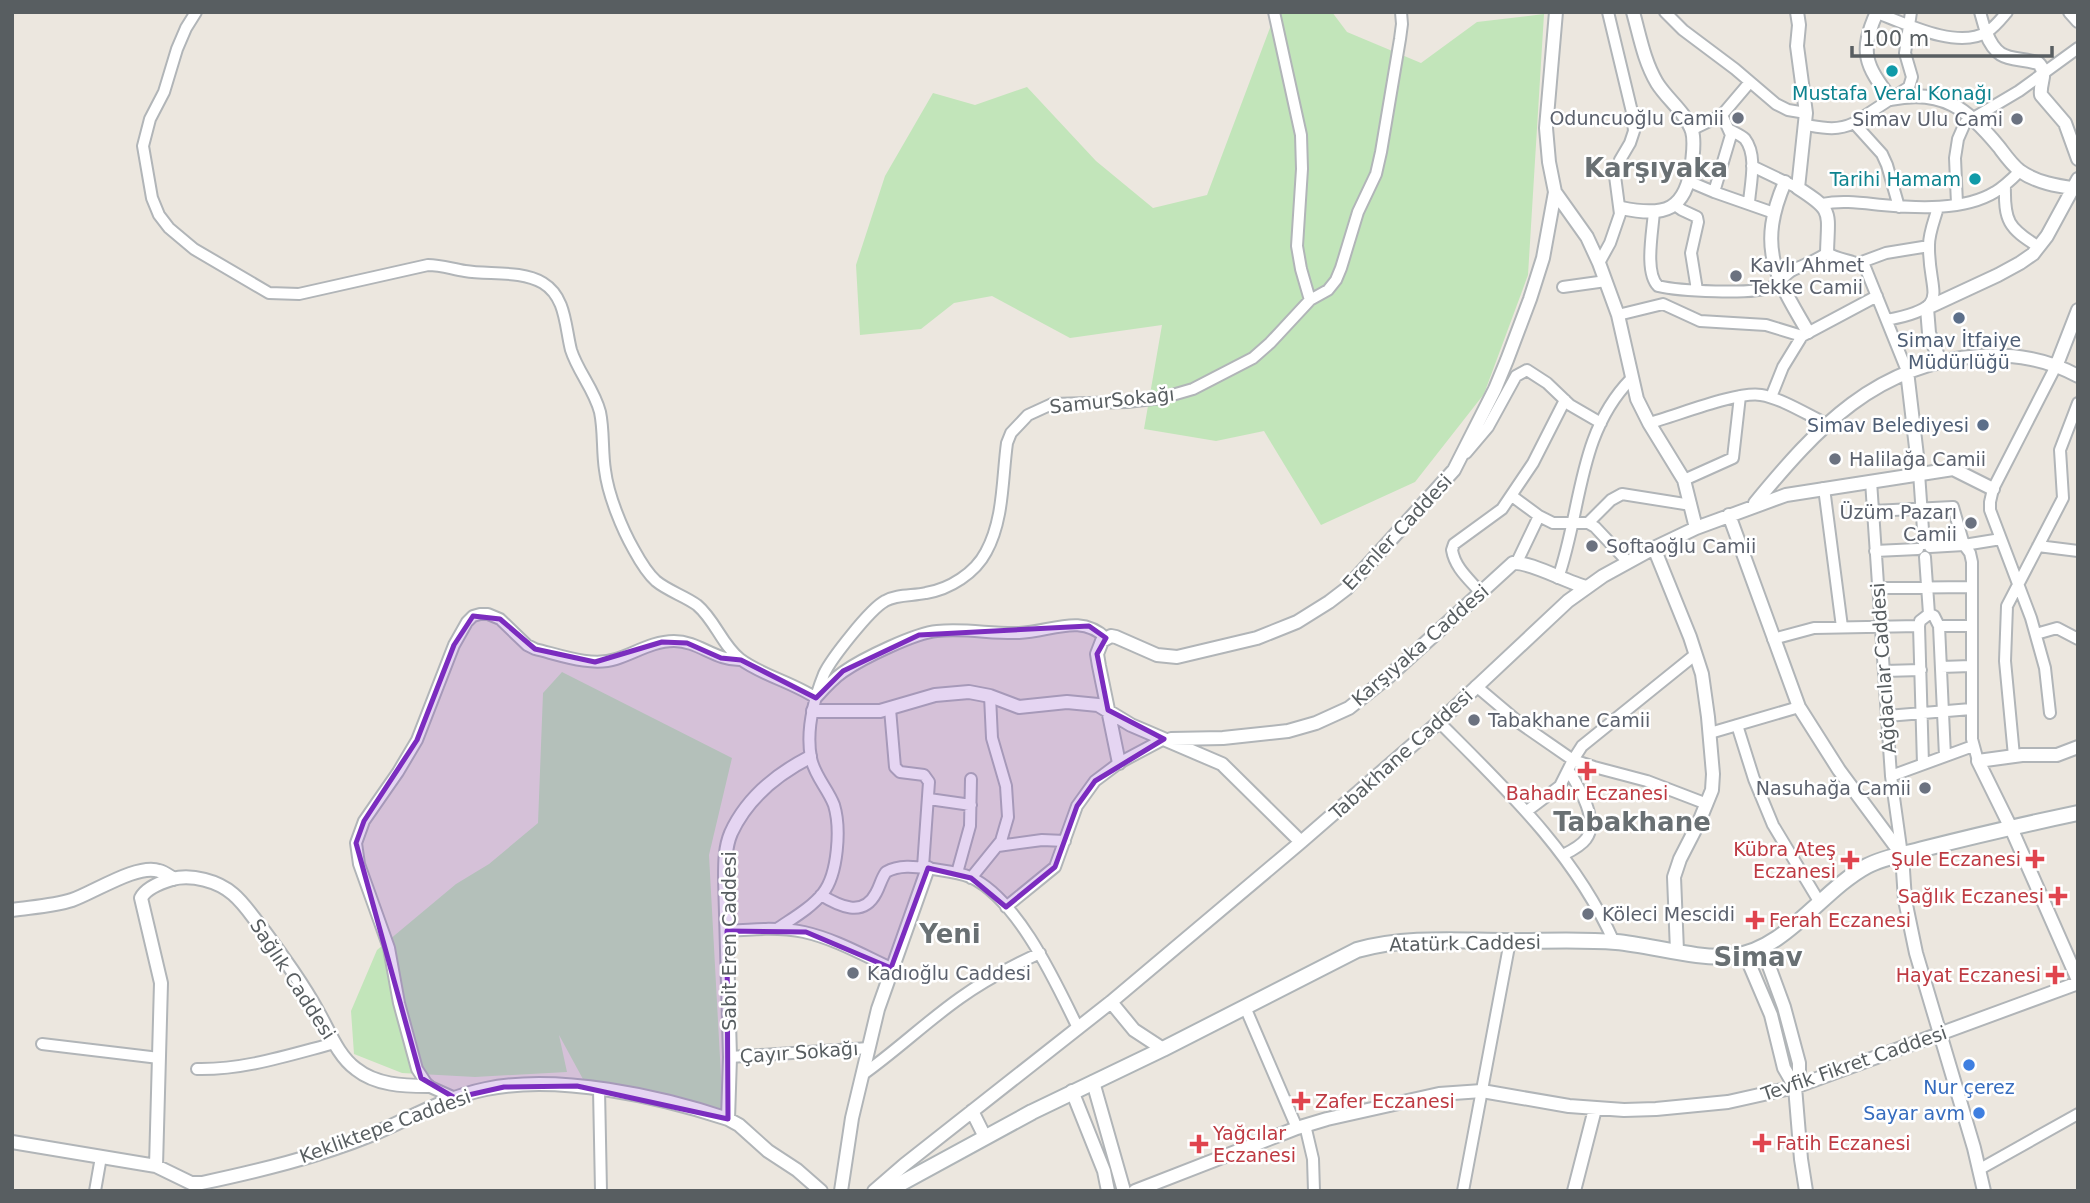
<svg xmlns="http://www.w3.org/2000/svg" width="2090" height="1203" font-family="'DejaVu Sans',sans-serif">
  <style>
    .green { fill: #c2e5ba }
    .lines { fill: none; stroke-linecap: round; stroke-linejoin: round }
    .minor-casing { stroke: #b1b5b8; stroke-width: 14 }
    .tertiary-casing { stroke: #b1b5b8; stroke-width: 16 }
    .secondary-casing { stroke: #afb5b8; stroke-width: 18 }
    .minor { stroke: #fff; stroke-width: 10 }
    .tertiary { stroke: #fff; stroke-width: 12 }
    .secondary { stroke: #fff; stroke-width: 14 }
    .marked { fill: #7b2cbf; fill-opacity: 0.2; stroke: #7b2cbf; stroke-width: 5; stroke-linejoin: round }
    .culture-dot { fill: #0f9aa8; stroke: #fff; stroke-width: 2.5 }
    .worship-dot { fill: #6b7280; stroke: #fff; stroke-width: 2.5 }
    .service-dot { fill: #5c6f8a; stroke: #fff; stroke-width: 2.5 }
    .health-dot { fill: #e0444e; stroke: #fff; stroke-width: 2.5 }
    .shop-dot { fill: #3f7fe0; stroke: #fff; stroke-width: 2.5 }
    .labels { text-anchor: middle; stroke-width: 5; stroke-linejoin: round; paint-order: stroke }
    .culture-label { font-size: 19px; fill: #0d838f; stroke: #fff }
    .worship-label { font-size: 19px; fill: #5b616d; stroke: #fff; text-anchor: start }
    .service-label { font-size: 19px; fill: #4e5e75; stroke: #fff }
    .street-label { font-size: 19px; fill: #585e61; stroke: #fff }
    .health-label { font-size: 19px; fill: #be3a42; stroke: #fff; text-anchor: end }
    .shop-label { font-size: 19px; fill: #366cbe; stroke: #fff }
    .district-label { font-size: 26px; font-weight: bold; fill: #697073; stroke: #fff }
  </style>
  <rect width="100%" height="100%" fill="#ece7df"/>
  <path class="green" d="M1276,12H1332L1347,32L1421,63L1477,22L1544,14L1528,275L1484,394L1415,482L1321,525L1264,431L1216,441L1144,429L1162,325L1070,338L992,296L954,303L921,329L860,335L856,265L885,176L933,93L975,105L1027,87L1096,161L1153,208L1207,195Z
    M562,672L732,758L709,855L723,1113L584,1081L559,1035L567,1072L475,1077L402,1073L354,1054L351,1011L377,950L456,884L489,864L538,823L543,693Z"/>
  <g class="lines">
    <defs>
      <path id="minor" d="M196,12L186,28L177,49L164,92L150,119L143,146L152,198L159,215L169,228L194,249L269,293L299,294L428,265C441,265 452,269 465,271C489,275 521,270 543,283C566,297 565,326 571,350C578,372 594,389 600,412C604,431 602,451 605,470C608,495 622,529 634,550C640,561 647,573 656,581C668,591 685,596 697,605C715,620 722,645 740,659C761,675 792,682 816,698C824,689 833,679 843,672C863,658 915,633 937,631C965,628 992,634 1019,633C1051,632 1080,613 1106,638
        M1274,12L1301,135L1302,169L1297,246L1301,269L1310,300
        M1665,12L1683,30L1735,69L1776,104L1788,110L1806,113
        M1875,12C1904,23 1957,50 1987,32C1995,27 2001,19 2007,12
        M1980,12L1986,33
        M1722,115L1731,135L1714,192L1774,213
        M1854,123L1882,154L1887,165L1899,207
        M1806,125C1824,128 1837,131 1854,123L1909,87L1912,77L1905,53L1911,12
        M1691,130L1722,115L1750,82
        M1730,130C1735,133 1741,135 1745,139C1758,156 1750,185 1749,203
        M1752,166L1798,188
        M1688,181L1714,192
        M2005,185C2004,221 2008,228 2039,247
        M1822,204C1842,200 1862,203 1882,205C1916,208 1964,211 1995,192C2004,187 2012,179 2020,171
        M1957,204L1955,158L1958,139L1965,123L2019,91L2078,48
        M1675,205L1682,210L1697,217L1698,222L1691,253L1697,290
        M1654,211C1653,230 1644,272 1658,286C1678,291 1753,295 1772,287C1780,283 1785,274 1793,270C1805,264 1816,261 1827,253C1839,260 1853,260 1865,267L1907,371
        M1599,263L1610,243L1620,214L1615,176L1620,160L1630,143L1634,131L1632,112L1608,12
        M1859,263L1886,253L1929,246
        M1563,287L1606,281
        M1618,315L1663,304L1700,321L1766,325L1802,336
        M1887,320C1955,306 1928,296 1929,245C1929,232 1935,219 1938,207
        M1771,397L1783,367L1802,336L1877,296
        M1649,423C1676,416 1737,391 1761,395C1781,398 1808,415 1827,424
        M1466,453L1488,427L1516,376L1527,370L1547,383L1570,405L1601,423
        M1919,473L1924,544
        M1684,480L1733,458L1740,396
        M1871,481L1891,776L1902,855
        M1824,488L1842,627
        M1512,496L1539,516L1553,523H1588L1595,527L1628,562
        M1873,511L1953,507L1964,545L1970,553L1972,562V739L1978,761
        M1588,523L1611,500L1622,494L1691,505
        M2038,546L2078,551
        M1930,547L1964,545L2001,539
        M1875,551L1918,549
        M1925,557L1929,614
        M1517,562L1539,516
        M1558,578C1582,510 1577,434 1631,379
        M1878,588L1972,587
        M1481,593C1469,579 1455,568 1452,550L1454,544L1502,509L1533,463L1565,400
        M1929,614L1934,616L1939,626L1945,756
        M1939,626H1972
        M2036,634L2057,628L2078,639
        M1773,639L1814,628L1919,626
        M1941,667L1971,666
        M1884,671L1921,670
        M1476,686L1521,724L1573,760L1594,767L1647,781L1707,804
        M890,709L895,767L900,772L924,775L929,782L923,867
        M2050,713L2045,668L2031,618L1990,510V502L1993,489L2057,364
        M1887,716L1971,709
        M1439,722C1506,789 1575,854 1614,942
        M1737,725L1754,779L1773,825L1820,903
        M1710,733L1799,707
        M2014,756L2005,661L2007,606L2063,498L2060,450L2078,403
        M1923,764L1919,626L1920,621L1929,614
        M1891,776L1973,746
        M929,799L971,805
        M1527,811L1560,786L1573,760L1582,746L1696,654
        M998,846L1042,840L1065,841
        M1563,855C1571,851 1581,846 1586,839C1600,821 1578,786 1569,771
        M957,873L970,826L971,779
        M971,878L1001,841L1008,817L1006,786L992,738L990,696
        M821,895C839,906 863,918 876,893C880,886 881,879 886,872C900,864 917,867 933,869C945,871 958,872 970,877C1018,899 1056,983 1078,1028
        M1006,907L1055,867L1077,806L1095,781L1119,763L1164,739
        M777,929C793,918 811,908 823,893C838,874 841,828 834,805C828,789 814,775 811,758C806,731 814,699 824,674C831,659 870,609 885,601C897,594 913,596 926,593C950,589 975,573 986,552C1004,519 1002,479 1007,443L1011,433L1028,415L1052,404L1127,402L1162,398L1193,389L1253,358L1270,343L1310,300L1328,290L1336,280L1341,268L1358,212L1376,174L1381,152L1400,39L1402,24L1401,12
        M727,931C753,929 779,927 804,932C835,939 863,955 891,968
        M1245,1007L1297,1128
        M42,1044L159,1058
        M730,1057L869,1048
        M197,1069C244,1070 289,1055 335,1043
        M862,1075C896,1051 926,1022 960,998C985,980 1012,966 1040,953
        M599,1089L601,1191
        M455,1098L428,1086L417,1069L399,1003L389,948L359,864L356,843L364,821L398,772L417,740L454,645L467,622L473,616L480,614H488L500,619L527,645L535,649C560,655 591,667 616,659C635,653 653,641 674,641C699,641 715,661 741,660
        M1305,1125L1313,1159L1314,1191
        M1980,1169L2078,1114
        M95,1191L101,1157
        M1463,1191L1510,941"/>
      <path id="tertiary" d="M1797,12L1799,25L1797,46L1806,113L1798,188C1834,211 1828,211 1827,253
        M1877,12C1859,52 1865,65 1891,99C1942,88 1968,109 1999,147C2005,155 2012,165 2020,171C2037,183 2058,186 2078,189
        M2070,12L2078,21
        M1986,33C1998,63 2011,56 2038,63C2049,73 2039,83 2041,95L2065,123L2078,159
        M1785,182C1757,247 1775,276 1808,332
        M1555,192L1587,237L1599,263L1618,315L1637,399L1649,423L1684,480L1696,528
        M1621,208C1665,217 1686,211 1692,163C1693,152 1695,141 1692,131C1686,113 1667,99 1657,83C1644,61 1640,37 1633,12
        M1940,361L1929,333L1927,308L1998,275L2020,263L2033,254L2047,236L2078,179
        M2057,364L2078,310
        M1907,371L1919,473
        M1755,503C1817,428 1876,363 1980,356C2016,354 2046,359 2078,376
        M1729,515L1799,707L1839,770L1902,855L1905,900L1916,953L1974,1148L1984,1191
        M1654,548L1690,637L1702,674L1708,717L1713,774L1712,790L1699,822L1680,859L1674,877L1677,951
        M813,711H880L935,695L969,692L990,696L1019,707L1067,702L1098,705L1131,725L1222,764L1301,842
        M1171,739L1223,738L1288,731L1316,723L1349,708L1388,677L1513,563C1529,561 1566,582 1586,587
        M2078,747L2057,755H2022L1978,761L2011,828L2078,980
        M1119,763L1099,666L1097,654L1102,641L1111,636L1116,637L1157,655L1177,657L1257,638L1297,622L1329,602L1346,589L1454,470L1495,389L1507,360L1530,299L1543,258L1555,192L1549,162L1546,128L1556,12
        M12,910C32,907 53,906 72,900C93,893 138,863 159,871C164,872 169,876 174,879
        M1762,947L1784,1007L1799,1063V1076L1795,1087L1801,1159L1806,1191
        M1745,954L1771,1015L1784,1068L1795,1087
        M1111,1002L1134,1030L1163,1049
        M1093,1082L1124,1191
        M1072,1091L1104,1171L1108,1191
        M972,1111L985,1137
        M728,1119L730,1057L725,878C725,863 725,847 731,833C747,798 777,774 810,757
        M12,1142L156,1166L191,1183H202C258,1171 317,1157 371,1135C409,1119 446,1097 486,1089C558,1074 659,1096 728,1119L739,1125L768,1151L797,1170L821,1191
        M156,1166L161,983L141,898C146,888 162,882 172,879C192,874 218,881 233,894C245,904 254,919 264,931C283,957 302,983 318,1012C329,1031 338,1056 356,1069C376,1085 403,1086 428,1086
        M841,1191L852,1118L878,1009L928,868
        M874,1191L904,1165L1111,1002L1301,842L1439,722L1568,601L1603,576L1654,548L1696,528L1786,495L1953,469L1993,489
        M1135,1191L1297,1128L1327,1119L1439,1094L1482,1091L1569,1106L1624,1110L1656,1109L1728,1102L1795,1087L2078,983
        M1574,1191L1595,1109"/>
      <path id="secondary" d="M887,1191L1032,1112L1163,1049L1357,950C1408,936 1458,941 1510,941C1545,941 1581,939 1616,942C1651,945 1698,960 1732,956C1785,951 1822,890 1867,866C1884,857 1905,854 1923,849C1974,836 2026,824 2078,813"/>
    </defs>
    <use href="#minor" class="minor-casing"/>
    <use href="#tertiary" class="tertiary-casing"/>
    <use href="#secondary" class="secondary-casing"/>
    <use href="#minor" class="minor"/>
    <use href="#tertiary" class="tertiary"/>
    <use href="#secondary" class="secondary"/>
  </g>
  <path class="marked" d="M473,616L500,619L535,649L595,662L662,642L687,643L721,658L741,660L816,698L843,671L919,635L1089,626L1106,638L1097,654L1108,710L1164,739L1095,781L1077,806L1055,867L1006,907L971,878L928,868L891,968L806,932L727,931L728,1119L577,1086L504,1087L455,1098L421,1078L356,843L364,821L417,740L454,645Z"/>
  <g class="culture-dot">
    <circle cx="1892" cy="71" r="7"/>
    <circle cx="1975" cy="179" r="7"/>
  </g>
  <g class="worship-dot">
    <circle cx="1738" cy="118" r="7"/>
    <circle cx="2017" cy="119" r="7"/>
    <circle cx="1736" cy="276" r="7"/>
    <circle cx="1835" cy="459" r="7"/>
    <circle cx="1971" cy="523" r="7"/>
    <circle cx="1592" cy="546" r="7"/>
    <circle cx="1474" cy="720" r="7"/>
    <circle cx="1925" cy="788" r="7"/>
    <circle cx="1588" cy="914" r="7"/>
    <circle cx="853" cy="973" r="7"/>
  </g>
  <g class="service-dot">
    <circle cx="1959" cy="318" r="7"/>
    <circle cx="1983" cy="425" r="7"/>
  </g>
  <g class="health-dot">
    <path d="M1583.5 760.5h7v7h7v7h-7v7h-7v-7h-7v-7h7z"/>
    <path d="M2031.5 848.5h7v7h7v7h-7v7h-7v-7h-7v-7h7z"/>
    <path d="M1846.5 849.5h7v7h7v7h-7v7h-7v-7h-7v-7h7z"/>
    <path d="M2054.5 885.5h7v7h7v7h-7v7h-7v-7h-7v-7h7z"/>
    <path d="M1751.5 909.5h7v7h7v7h-7v7h-7v-7h-7v-7h7z"/>
    <path d="M2051.5 964.5h7v7h7v7h-7v7h-7v-7h-7v-7h7z"/>
    <path d="M1297.5 1090.5h7v7h7v7h-7v7h-7v-7h-7v-7h7z"/>
    <path d="M1758.5 1132.5h7v7h7v7h-7v7h-7v-7h-7v-7h7z"/>
    <path d="M1195.5 1133.5h7v7h7v7h-7v7h-7v-7h-7v-7h7z"/>
  </g>
  <g class="shop-dot">
    <circle cx="1969" cy="1065" r="7"/>
    <circle cx="1979" cy="1113" r="7"/>
  </g>
  <g class="labels">
    <g class="culture-label">
      <text x="1892" y="100">Mustafa Veral Konağı</text>
      <text x="1961" y="186" text-anchor="end">Tarihi Hamam</text>
    </g>
    <g class="worship-label">
      <text x="1724" y="125" text-anchor="end">Oduncuoğlu Camii</text>
      <text x="2003" y="126" text-anchor="end">Simav Ulu Cami</text>
      <text x="1750" y="272">Kavlı Ahmet<tspan x="1750" dy="22">Tekke Camii</tspan></text>
      <text x="1849" y="466">Halilağa Camii</text>
      <text x="1957" y="519" text-anchor="end">Üzüm Pazarı<tspan x="1957" dy="22">Camii</tspan></text>
      <text x="1606" y="553">Softaoğlu Camii</text>
      <text x="1488" y="727">Tabakhane Camii</text>
      <text x="1911" y="795" text-anchor="end">Nasuhağa Camii</text>
      <text x="1602" y="921">Köleci Mescidi</text>
      <text x="867" y="980">Kadıoğlu Caddesi</text>
    </g>
    <g class="service-label">
      <text x="1959" y="347">Simav İtfaiye<tspan x="1959" dy="22">Müdürlüğü</tspan></text>
      <text x="1969" y="432" text-anchor="end">Simav Belediyesi</text>
    </g>
    <g class="street-label">
      <text transform="translate(1112 400) rotate(-6)" y="7">SamurSokağı</text>
      <text transform="translate(1397 532) rotate(-47)" y="7">Erenler Caddesi</text>
      <text transform="translate(1420 645) rotate(-41)" y="7">Karşıyaka Caddesi</text>
      <text transform="translate(1883 668) rotate(-94)" y="7">Ağdacılar Caddesi</text>
      <text transform="translate(1401 754) rotate(-42)" y="7">Tabakhane Caddesi</text>
      <text transform="translate(729 941) rotate(-90)" y="7">Sabit Eren Caddesi</text>
      <text transform="translate(1465 943) rotate(-1)" y="7">Atatürk Caddesi</text>
      <text transform="translate(293 979) rotate(57)" y="7">Sağlık Caddesi</text>
      <text transform="translate(799 1052) rotate(-4)" y="7">Çayır Sokağı</text>
      <text transform="translate(1854 1063) rotate(-19)" y="7">Tevfik Fikret Caddesi</text>
      <text transform="translate(385 1126) rotate(-20)" y="7">Kekliktepe Caddesi</text>
    </g>
    <g class="health-label">
      <text x="1587" y="800" text-anchor="middle">Bahadır Eczanesi</text>
      <text x="1836" y="856">Kübra Ateş<tspan x="1836" dy="22">Eczanesi</tspan></text>
      <text x="2021" y="866">Şule Eczanesi</text>
      <text x="2044" y="903">Sağlık Eczanesi</text>
      <text x="1769" y="927" text-anchor="start">Ferah Eczanesi</text>
      <text x="2041" y="982">Hayat Eczanesi</text>
      <text x="1315" y="1108" text-anchor="start">Zafer Eczanesi</text>
      <text x="1213" y="1140" text-anchor="start">Yağcılar<tspan x="1213" dy="22">Eczanesi</tspan></text>
      <text x="1776" y="1150" text-anchor="start">Fatih Eczanesi</text>
    </g>
    <g class="shop-label">
      <text x="1969" y="1094">Nur çerez</text>
      <text x="1965" y="1120" text-anchor="end">Sayar avm</text>
    </g>
    <g class="district-label">
      <text x="1656" y="177">Karşıyaka</text>
      <text x="1632" y="831">Tabakhane</text>
      <text x="950" y="943">Yeni</text>
      <text x="1758" y="966">Simav</text>
    </g>
  </g>
  <rect width="2090" height="1203" fill="none" stroke="#585e61" stroke-width="28"/>
  <path d="M1852 46v10h200v-10" fill="none" stroke="#585e61" stroke-width="3.5"/>
  <text x="1862" y="46" font-size="21" fill="#585e61" stroke="#ffffff" stroke-width="5" paint-order="stroke">100 m</text>
</svg>
